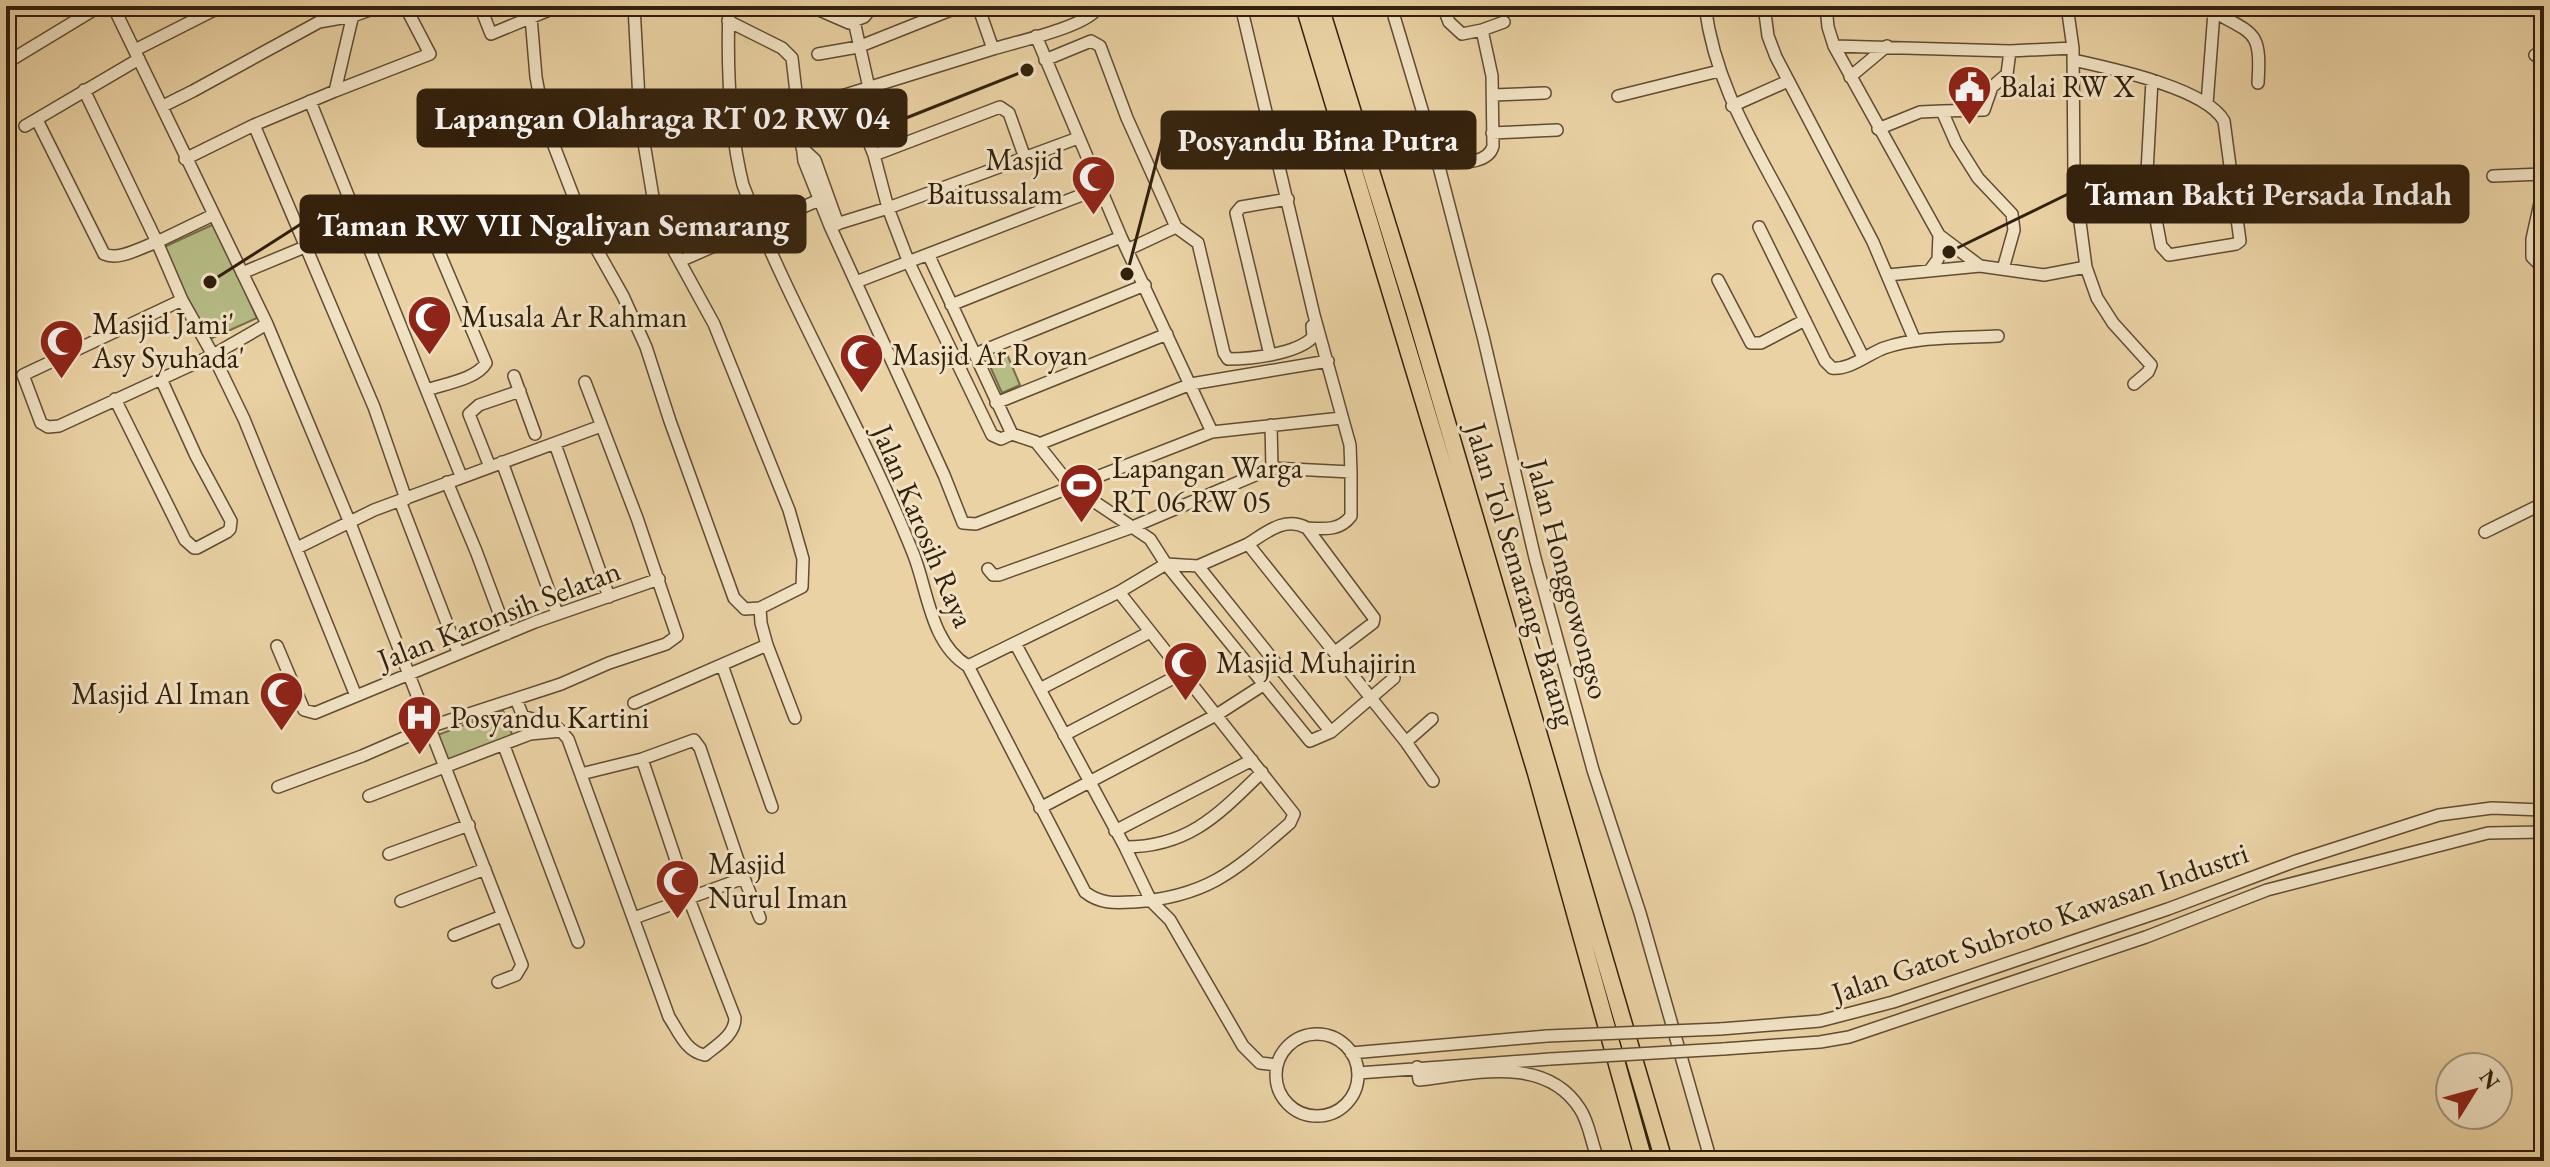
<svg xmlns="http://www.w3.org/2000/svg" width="2550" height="1167" font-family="'EB Garamond',serif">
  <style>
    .green { fill: #b6bc86; stroke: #746e49; stroke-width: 2 }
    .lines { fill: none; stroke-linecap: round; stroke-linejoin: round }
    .minor-casing { stroke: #604c32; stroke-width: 14 }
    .highway-casing { stroke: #32200c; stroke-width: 19 }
    .minor { stroke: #f1e2c4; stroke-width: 11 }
    .highway { stroke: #ead2a4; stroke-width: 16 }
    .minor-bridge-casing { stroke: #604c32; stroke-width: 14; stroke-linecap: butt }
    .minor-bridge { stroke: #f1e2c4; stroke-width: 11 }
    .labels { text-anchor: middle; stroke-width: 6; stroke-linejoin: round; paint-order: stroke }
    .poi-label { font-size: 30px; fill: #32200c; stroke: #f1e2c4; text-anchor: start }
    .street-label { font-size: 30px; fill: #32200c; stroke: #f1e2c4 }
    .leader { fill: none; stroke: #32200c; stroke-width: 3 }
    .callout-dot { fill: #32200c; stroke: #f1e2c4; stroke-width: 3 }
    .callout { fill: #32200c; stroke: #32200c; stroke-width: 3 }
    .callout-label { font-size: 32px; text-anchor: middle; font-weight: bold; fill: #fff }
  </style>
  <rect width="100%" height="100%" fill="#ead2a4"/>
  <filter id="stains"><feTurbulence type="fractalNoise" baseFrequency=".0025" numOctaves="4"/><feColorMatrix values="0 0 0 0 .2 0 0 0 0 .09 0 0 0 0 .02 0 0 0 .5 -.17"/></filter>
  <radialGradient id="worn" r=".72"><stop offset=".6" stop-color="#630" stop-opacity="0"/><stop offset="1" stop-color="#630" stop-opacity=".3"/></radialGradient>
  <path class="green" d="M214,224L257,318L206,341L164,247Z
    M1004,347L1020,385L1002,393L985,355Z
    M503,710L514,740L446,765L435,736Z"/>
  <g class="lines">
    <defs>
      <path id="minor" d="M113,6L267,324L350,523L522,965L516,975L498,982
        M480,6L491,34L559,6
        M729,6C727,63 729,130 743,185C791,310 863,428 913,553C928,590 930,643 968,666
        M810,6L849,23L864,17L873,6
        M978,6L993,49C1015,42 1091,26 1099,6
        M1241,6L1314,315L1350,445L1351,472
        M1391,6L1438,163L1483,336L1535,558L1593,770L1640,913L1711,1161
        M1705,6C1715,84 1752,141 1788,209C1814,258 1838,307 1863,357
        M1764,6L1768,36L1776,57L1873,242L1915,341
        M1826,6L1828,27L1834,46L1939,235L1980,266
        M2067,6L2073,48L2074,177L2086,267L2097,298L2113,323L2151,365L2148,372L2134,384
        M2154,6L2159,9
        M2196,6L2214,12L2207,104
        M2217,7L2214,12C2256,35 2261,32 2258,83
        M531,17L536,77L544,120L588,234L623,296L646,347L670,421L734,598L745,609L760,608
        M728,21L782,48L792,58L804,161L830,226L944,475L963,523L976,524L1212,432L1341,418
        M854,21L869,88
        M1482,30L1504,22
        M1036,36L1121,237L1212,432
        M1834,46L2010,51L2073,48
        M135,50L222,6
        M818,54L858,47L961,6
        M2535,55L2544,59
        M1045,60L1091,41L1100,46L1127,118L1176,227L1129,249
        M2073,60C2109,68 2206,88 2224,121L2240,241L2236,244L2169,255L2161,246L2147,172L2152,80
        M6,63L100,6
        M1850,77L1887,46
        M335,91L430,54L405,6
        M850,95L874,155L888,208L909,263L992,435L1001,439L1012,434L1036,442L1071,486L1150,539L1166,564L1310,741L1331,732L1394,678
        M1493,95L1545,93
        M1618,96L1719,71
        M832,99L993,49
        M310,101L461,476
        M163,106L193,91L319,22L353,16L381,6
        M1732,106L1788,81
        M1942,111L1984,110L1992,87L2007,74L2010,51
        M37,120L104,254C119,261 142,247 157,242L84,90
        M254,125L374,407L406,499
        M25,126L139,59
        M1878,129L1920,112L1942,111L1956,143L1978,178L2012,214L2014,230L2003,269
        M1492,133L1557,130
        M802,148L815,160L838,224
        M874,155L1000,107L1009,113L1025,158
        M185,159L254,125L335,91L355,6
        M1438,163C1455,162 1488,166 1493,146L1492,76L1482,30L1462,34L1449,22L1443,6
        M2493,176L2544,174
        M2544,185L2532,239V257L2538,263H2544
        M213,215L157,242L182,300L213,355L267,324
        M830,226L888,208L1078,138
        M1176,227L1198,243L1224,353L1228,359C1251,359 1297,354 1313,337L1312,326
        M1759,227L1825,361L1832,368C1850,370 1868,354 1884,348C1919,336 1961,338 1998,336
        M929,256L1012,434
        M680,261L819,200
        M1930,270L1938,259L1939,235
        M242,273L360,224
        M1888,275L1980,266L2044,275L2086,267
        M1718,280L1751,343H1761L1805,320
        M856,282L1100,188
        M182,300L23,375L41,423L48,427L59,426L213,355L244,419L356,696
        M951,305L1121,237
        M975,354L1145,285
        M1270,355L1236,213L1241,207L1288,199
        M514,376L535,434
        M427,390C444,384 477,379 486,363L436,245
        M115,399L185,540L194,548H197L227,532L230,529L231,521L196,456L161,379
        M996,403L1167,334
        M1271,425L1272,468L1351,472V516C1340,531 1324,529 1307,528
        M555,444L609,597
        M1039,444L1191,384L1328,361
        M502,462L557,613
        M490,467L469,414L479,405L520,391
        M447,482L476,551L507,634
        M400,501L458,652
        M2485,532L2544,503
        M1248,544C1267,532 1285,516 1307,528L1374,618L1373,623L1335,652
        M297,548L374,510L601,426
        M1198,566L1331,732
        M988,569L993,575H999L1130,528L1272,468
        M1015,643L1125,847L1151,901L1170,920L1243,1046L1260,1063L1277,1065
        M767,645L795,718
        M277,646L304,710L315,713L535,622L659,579
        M722,665L772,807
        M968,666L1085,892C1100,904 1115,903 1133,902C1208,897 1236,870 1290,823L1294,814L1119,592
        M968,666L1119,592L1166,564L1198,566L1248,544L1406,742L1433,781
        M1040,689L1150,632
        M634,703L767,645L761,623L760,608L802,587L803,559L789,510L714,324L669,242L655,209L640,119L634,6
        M522,716L554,725L561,731
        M530,734L561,731L568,739L669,1017C679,1032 686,1052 705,1055C717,1045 735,1035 735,1018L689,899L642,759
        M1064,735L1183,673
        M1406,742L1432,719
        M504,746L578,942
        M581,774L642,759L694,740L700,748L744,878L760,918
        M278,787L362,756L429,727L561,684L609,663L666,644L677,636L637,518L585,382
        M369,796L530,734L516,699
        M1040,808L1218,714L1263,685
        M1115,831L1252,760
        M1125,847C1189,847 1219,814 1262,772
        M389,854L469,825
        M401,901L485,869
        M634,918L744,878
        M454,935L502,916
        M1720,1029L1820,1021L1893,1002L2168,909L2296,861L2439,815L2492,808L2544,810
        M1276 1075a41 41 0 1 1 82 0a41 41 0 1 1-82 0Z
        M1723,1049L1820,1042L1849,1037L2146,937L2267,890L2488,833L2544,832
        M1351,1053L1547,1036
        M1417,1067L1419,1080C1472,1074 1545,1054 1580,1109C1590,1124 1591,1144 1599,1161
        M1358,1073L1550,1059"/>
      <path id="highway" d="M1304,6L1536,773L1644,1161
        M1320,6L1414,310L1664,1161"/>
    </defs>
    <use href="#minor" class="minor-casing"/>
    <use href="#highway" class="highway-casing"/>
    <use href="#minor" class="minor"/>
    <use href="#highway" class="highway"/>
    <defs>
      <path id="minor-bridge" d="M1547,1036L1720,1029
        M1550,1059L1723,1049"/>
    </defs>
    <use href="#minor-bridge" class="minor-bridge-casing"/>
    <use href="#minor-bridge" class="minor-bridge"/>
  </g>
  <defs>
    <symbol id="civic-pin" viewBox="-11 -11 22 30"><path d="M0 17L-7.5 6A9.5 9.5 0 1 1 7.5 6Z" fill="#8f2418" stroke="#f1e2c4"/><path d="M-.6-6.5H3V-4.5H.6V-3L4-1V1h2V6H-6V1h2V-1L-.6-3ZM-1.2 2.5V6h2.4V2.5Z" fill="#fff"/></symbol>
    <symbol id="mosque-pin" viewBox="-11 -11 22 30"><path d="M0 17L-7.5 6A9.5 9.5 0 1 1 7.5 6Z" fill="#8f2418" stroke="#f1e2c4"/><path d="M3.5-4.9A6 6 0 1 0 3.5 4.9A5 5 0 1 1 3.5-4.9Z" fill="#fff"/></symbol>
    <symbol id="stadium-pin" viewBox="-11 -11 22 30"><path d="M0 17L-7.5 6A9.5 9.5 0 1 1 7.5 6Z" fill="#8f2418" stroke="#f1e2c4"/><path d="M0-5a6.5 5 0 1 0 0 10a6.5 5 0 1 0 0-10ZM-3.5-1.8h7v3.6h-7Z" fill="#fff"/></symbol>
    <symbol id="hospital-pin" viewBox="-11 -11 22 30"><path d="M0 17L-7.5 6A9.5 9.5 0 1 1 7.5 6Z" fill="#8f2418" stroke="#f1e2c4"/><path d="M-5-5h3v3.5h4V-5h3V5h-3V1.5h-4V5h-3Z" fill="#fff"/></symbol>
  </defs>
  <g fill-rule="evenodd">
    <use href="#civic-pin" x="1944" y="62" width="51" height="69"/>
    <use href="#mosque-pin" x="1068" y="152" width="51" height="69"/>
    <use href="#mosque-pin" x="404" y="292" width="51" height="69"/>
    <use href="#mosque-pin" x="36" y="316" width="51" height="69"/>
    <use href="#mosque-pin" x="836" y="330" width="51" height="69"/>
    <use href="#stadium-pin" x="1056" y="460" width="51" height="69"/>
    <use href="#mosque-pin" x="1160" y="638" width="51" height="69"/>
    <use href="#mosque-pin" x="256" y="668" width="51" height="69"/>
    <use href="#hospital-pin" x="394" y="692" width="51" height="69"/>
    <use href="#mosque-pin" x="652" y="856" width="51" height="69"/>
  </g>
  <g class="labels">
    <g class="poi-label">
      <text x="2000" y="97">Balai RW X</text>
      <text x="1063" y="170" text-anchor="end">Masjid<tspan x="1063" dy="34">Baitussalam</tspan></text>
      <text x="461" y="327">Musala Ar Rahman</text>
      <text x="92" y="334">Masjid Jami'<tspan x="92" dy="34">Asy Syuhada'</tspan></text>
      <text x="892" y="365">Masjid Ar Royan</text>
      <text x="1112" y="478">Lapangan Warga<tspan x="1112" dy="34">RT 06 RW 05</tspan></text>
      <text x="1216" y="673">Masjid Muhajirin</text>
      <text x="250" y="704" text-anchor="end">Masjid Al Iman</text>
      <text x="450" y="728">Posyandu Kartini</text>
      <text x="708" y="874">Masjid<tspan x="708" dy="34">Nurul Iman</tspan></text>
    </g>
    <g class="street-label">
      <text transform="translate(923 526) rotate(67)" y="10">Jalan Karosih Raya</text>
      <text transform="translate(1521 575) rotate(73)" y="10">Jalan Tol Semarang–Batang</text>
      <text transform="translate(1568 579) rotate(75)" y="10">Jalan Honggowongso</text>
      <text transform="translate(499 615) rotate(-21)" y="10">Jalan Karonsih Selatan</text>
      <text transform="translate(2040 923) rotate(-19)" y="10">Jalan Gatot Subroto Kawasan Industri</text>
    </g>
  </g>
  <path class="leader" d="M1027 70L906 118M1127 274L1162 140M1949 252L2068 194M210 282L301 224"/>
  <g class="callout-dot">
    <circle cx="1027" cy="70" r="8"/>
    <circle cx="1127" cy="274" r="8"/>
    <circle cx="1949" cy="252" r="8"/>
    <circle cx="210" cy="282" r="8"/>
  </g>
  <g class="callout">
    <rect x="418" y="90" width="488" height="56" rx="8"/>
    <rect x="1162" y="112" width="313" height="56" rx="8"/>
    <rect x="2068" y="166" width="400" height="56" rx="8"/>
    <rect x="301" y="196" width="504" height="56" rx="8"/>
  </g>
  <g class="callout-label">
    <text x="662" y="129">Lapangan Olahraga RT 02 RW 04</text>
    <text x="1318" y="151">Posyandu Bina Putra</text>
    <text x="2268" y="205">Taman Bakti Persada Indah</text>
    <text x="553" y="236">Taman RW VII Ngaliyan Semarang</text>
  </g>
  <rect width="2550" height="1167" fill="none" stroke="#ead2a4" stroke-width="32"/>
  <rect x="8" y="8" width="2534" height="1151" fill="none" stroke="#32200c" stroke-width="4"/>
  <rect x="16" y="16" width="2518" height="1135" fill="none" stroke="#32200c" stroke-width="2"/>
  <g transform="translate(2474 1091) rotate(53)"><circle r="38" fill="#f1e2c4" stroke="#a5947a" stroke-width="2"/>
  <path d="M0-6L14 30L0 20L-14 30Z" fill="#8f2418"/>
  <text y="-12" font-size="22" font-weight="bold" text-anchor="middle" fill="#32200c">N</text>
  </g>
  <rect width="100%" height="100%" filter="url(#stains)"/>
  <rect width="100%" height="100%" fill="url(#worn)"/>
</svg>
